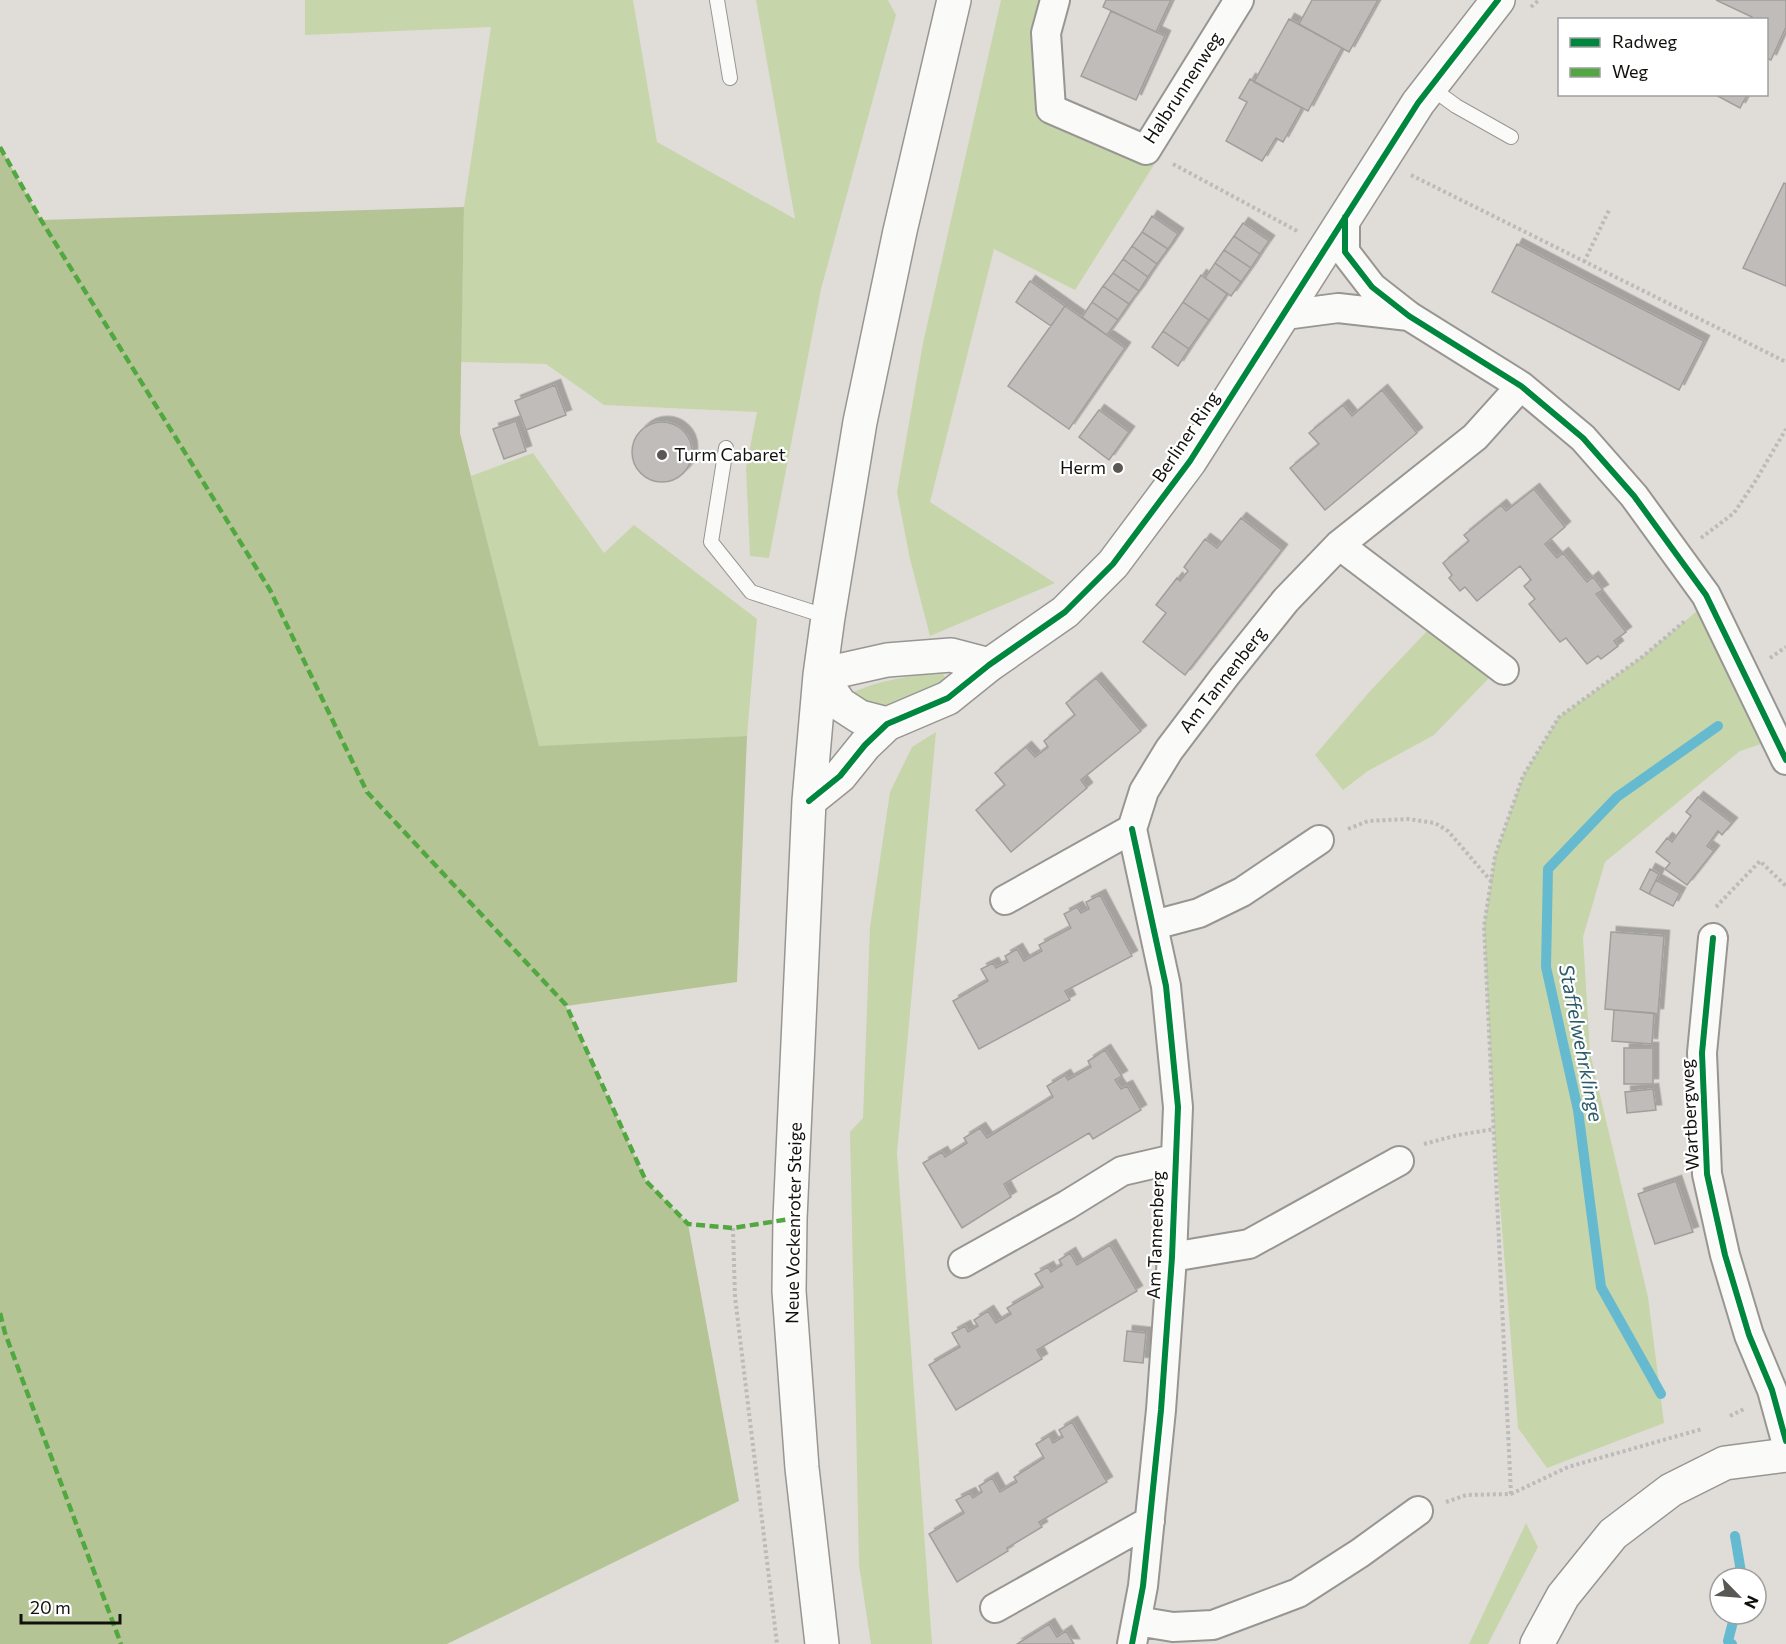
<svg xmlns="http://www.w3.org/2000/svg" width="1786" height="1644" font-family="Commissioner,sans-serif">
  <style>
    .green { fill: #c7d5aa }
    .forest { fill: #b5c495 }
    .lines { fill: none; stroke-linecap: round; stroke-linejoin: round }
    .stream { stroke: #66bad0; stroke-width: 10 }
    .building { fill: #bfbcb9; stroke: #a19e9c; stroke-width: 1.5; filter: url(#shadow) }
    .lane-casing { stroke: #989692; stroke-width: 16 }
    .street-casing { stroke: #989692; stroke-width: 32 }
    .secondary-casing { stroke: #989692; stroke-width: 36 }
    .path { stroke: #bcbbb9; stroke-width: 4; stroke-dasharray: 3 3; stroke-linecap: butt }
    .lane { stroke: #fafaf9; stroke-width: 14 }
    .street { stroke: #fafaf9; stroke-width: 28 }
    .secondary { stroke: #fafaf9; stroke-width: 33 }
    .quiet { stroke: #51a841; stroke-width: 4.5; stroke-dasharray: 9 4.5; stroke-linecap: butt }
    .cycleway-casing { stroke: #fff; stroke-width: 10 }
    .cycleway { stroke: #00873e; stroke-width: 6 }
    .poi-dot { fill: #5a5854; stroke: #fff; stroke-width: 2 }
    .labels { text-anchor: middle; stroke-width: 4.5; stroke-linejoin: round; paint-order: stroke }
    .street-label { font-size: 18px; fill: #12100d; stroke: #fff }
    .poi-label { font-size: 18px; fill: #12100d; stroke: #fff; text-anchor: start }
    .water-label { font-size: 20px; font-style: italic; fill: #2b5b6a; stroke: #fff }
  </style>
  <defs>
    <filter id="shadow"><feDropShadow dx="5.5" dy="-5.5" stdDeviation="0" flood-color="#0004"/></filter>
  </defs>
  <rect width="100%" height="100%" fill="#e0ddd8"/>
  <path class="green" d="M305,0H633L657,142L795,219L756,0H888L896,15L821,289L769,558L750,556L746,468L757,412L604,405L546,364L461,362L464,207L491,27L305,35Z
    M1001,0H1055L1051,109L1159,157L1075,290L994,249L930,502L1055,583L930,636L910,559L897,492L923,343Z
    M533,453L604,553L634,525L757,619L747,736L539,747L471,476Z
    M1709,601L1776,739L1740,751L1605,862L1583,937L1590,1053L1648,1297L1664,1423L1547,1468L1518,1428L1494,1129L1484,926L1495,856L1523,776L1559,717L1642,657Z
    M1429,629L1489,678L1434,735L1368,771L1343,790L1315,755L1371,690Z
    M943,674L945,677C938,690 894,706 880,706C868,706 859,700 849,694C879,680 910,675 943,674Z
    M936,732L897,1153L932,1644H871L859,1565L850,1132L863,1118L870,927L890,792L912,747Z
    M1526,1523L1538,1547L1488,1644H1469Z"/>
  <path class="forest" d="M0,147L41,220L464,207L460,433L539,746L747,736L737,982L566,1006L646,1181L688,1224L739,1501L447,1644H0Z"/>
  <g class="lines">
    <path class="stream" d="M1661,1394L1601,1287L1578,1110L1546,967L1548,869L1617,797L1718,726
      M1735,1536L1742,1578
      M1732,1644L1728,1641L1735,1614"/>
  </g>
  <path class="building" d="M1106,0H1171L1156,32L1103,7Z
    M1312,0H1378L1349,52L1299,24Z
    M1716,0H1786V27L1771,60L1766,58V20H1751L1752,17Z
    M1111,11L1165,36L1136,100L1081,76Z
    M1289,19L1342,48L1308,111L1254,82Z
    M1250,79L1302,108L1283,142L1276,138L1262,161L1226,141L1247,102L1239,98Z
    M1714,94H1746L1747,95L1740,108Z
    M1784,183L1786,184V286L1743,268Z
    M1152,216L1178,234L1168,249L1142,232Z
    M1243,223L1269,241L1260,254L1234,236Z
    M1142,232L1168,249L1157,264L1132,246Z
    M1234,236L1260,254L1251,268L1224,250Z
    M1517,244L1704,341L1679,390L1492,292Z
    M1132,246L1157,264L1148,277L1123,259Z
    M1224,250L1251,268L1241,282L1215,263Z
    M1123,259L1148,277L1139,291L1113,273Z
    M1215,263L1241,282L1231,296L1205,278Z
    M1113,273L1139,291L1129,304L1103,286Z
    M1201,275L1227,294L1209,320L1183,302Z
    M1030,281L1065,306L1051,326L1016,302Z
    M1103,286L1129,304L1118,320L1092,302Z
    M1092,302L1118,320L1107,335L1082,317Z
    M1183,302L1209,320L1189,349L1163,331Z
    M1065,306L1125,348L1069,429L1008,386Z
    M1163,331L1189,349L1178,366L1152,347Z
    M555,385L566,415L526,430L515,401Z
    M1382,390L1417,433L1325,510L1290,468L1319,444L1309,433L1343,405L1352,416Z
    M1099,410L1129,432L1109,460L1079,437Z
    M516,421L526,451L504,459L493,429Z
    M632 452a30 30 0 1 1 60 0a30 30 0 1 1-60 0Z
    M1534,489L1565,527L1545,544L1557,558L1563,553L1587,582L1593,577L1603,590L1596,594L1626,632L1614,641L1618,646L1601,659L1598,656L1587,664L1566,638L1560,642L1529,604L1535,599L1524,586L1531,580L1520,566L1477,601L1465,587L1460,591L1449,578L1452,575L1443,563L1469,541L1464,535L1501,505L1506,511Z
    M1241,518L1282,550L1185,675L1143,642L1166,613L1156,605L1177,578L1180,581L1188,571L1184,567L1205,539L1217,548Z
    M1096,678L1141,731L1081,780L1087,788L1011,852L976,810L1005,785L995,773L1026,747L1035,757L1048,747L1044,741L1075,715L1066,703Z
    M1698,797L1732,823L1722,835L1718,831L1707,846L1714,851L1687,885L1665,869L1670,863L1656,852L1667,838L1672,842L1691,816L1686,812Z
    M1650,869L1659,874L1649,894L1640,889Z
    M1656,880L1680,893L1673,906L1649,894Z
    M1100,895L1132,956L1065,991L1070,1000L979,1049L953,1001L988,981L981,969L993,963L996,968L1008,962L1005,956L1017,949L1024,961L1042,951L1039,945L1071,928L1064,914L1077,907L1081,913L1089,909L1086,902Z
    M1611,932L1664,936L1658,1014L1605,1009Z
    M1614,1010L1654,1013L1652,1044L1612,1041Z
    M1624,1048H1653V1084H1624Z
    M1105,1050L1122,1076L1115,1080L1121,1089L1127,1086L1141,1110L1093,1139L1089,1133L1004,1184L1011,1197L962,1228L923,1163L942,1152L945,1157L967,1143L964,1138L980,1128L987,1138L1053,1097L1047,1086L1065,1075L1068,1080L1091,1067L1088,1061Z
    M1653,1089L1656,1110L1627,1113L1625,1092Z
    M1676,1181L1693,1232L1655,1244L1638,1194Z
    M1110,1245L1137,1291L1037,1350L1042,1359L956,1410L929,1365L960,1347L952,1333L965,1326L968,1332L978,1326L974,1320L988,1311L996,1323L1011,1314L1007,1308L1043,1287L1035,1274L1048,1267L1051,1272L1062,1265L1059,1260L1070,1253L1077,1265Z
    M1127,1331L1146,1333L1143,1363L1124,1361Z
    M1072,1422L1107,1482L1039,1522L1042,1527L1007,1548L1008,1551L957,1582L929,1534L964,1513L956,1500L970,1493L973,1498L982,1492L979,1486L992,1478L1000,1492L1017,1482L1014,1477L1044,1458L1036,1444L1049,1436L1053,1443L1063,1437L1059,1430Z
    M1049,1624L1057,1637L1066,1631L1074,1644H1017Z"/>
  <g class="lines">
    <defs>
      <path id="lane" d="M717,0L730,78
        M1430,87L1456,106L1511,137
        M726,448L711,542L751,592L828,617"/>
      <path id="street" d="M1055,0L1046,33L1051,109L1146,150L1239,0
        M1345,217V252L1372,287L1409,316L1521,386L1583,438L1634,496L1706,595L1786,760
        M1285,315L1338,308L1409,316
        M1339,545L1504,670
        M1132,829L1166,986L1178,1107L1172,1257L1161,1410L1143,1586L1132,1644
        M1005,900L1132,829L1144,791L1169,750L1225,676L1286,600L1339,545L1475,437L1521,386
        M1154,925L1199,913L1242,892L1319,840
        M1713,938L1702,1053L1707,1174L1725,1255L1749,1335L1772,1390L1786,1441
        M1172,1257L1249,1244L1399,1161
        M963,1263L1067,1205L1122,1171L1174,1159
        M995,1608L1150,1521
        M1137,1621L1173,1627L1213,1625L1298,1593L1360,1553L1418,1511"/>
      <path id="secondary" d="M820,675L887,660L951,655L989,665
        M820,675L840,704L860,717L887,724
        M809,801L840,776L865,745L887,724L948,698L989,665L1065,612L1113,564L1190,461L1418,103L1498,0
        M822,1644L802,1468L789,1291L790,1219L809,801L820,675L828,617L860,422L900,231L954,0
        M1537,1644L1563,1596L1613,1534L1671,1490L1725,1463L1786,1455"/>
    </defs>
    <use href="#lane" class="lane-casing"/>
    <use href="#street" class="street-casing"/>
    <use href="#secondary" class="secondary-casing"/>
    <path class="path" d="M1531,7L1539,0
      M1173,164L1299,232
      M1411,175L1786,362
      M1584,262L1610,208
      M1701,538L1734,513L1756,480L1786,429
      M1770,658L1786,647
      M1348,829L1368,821L1408,819L1435,823L1448,831L1491,881
      M1716,907L1760,861L1786,886
      M1424,1144L1458,1135L1494,1129
      M733,1228L735,1297L777,1644
      M1730,1416L1746,1408
      M1511,1494L1484,926L1495,856L1523,776L1559,717L1642,657L1686,620
      M1446,1502L1466,1495L1511,1494L1568,1467L1702,1429"/>
    <use href="#lane" class="lane"/>
    <use href="#street" class="street"/>
    <use href="#secondary" class="secondary"/>
    <path class="quiet" d="M0,147L41,220L270,590L367,792L566,1005L646,1181L688,1224L733,1228L790,1219
      M0,1313L5,1333L121,1644"/>
    <defs>
      <path id="cycleway" d="M1345,217V252L1372,287L1409,316L1521,386L1583,438L1634,496L1706,595L1786,760
        M809,801L840,776L865,745L887,724L948,698L989,665L1065,612L1113,564L1190,461L1418,103L1498,0
        M1132,829L1166,986L1178,1107L1172,1257L1161,1410L1143,1586L1132,1644
        M1713,938L1702,1053L1707,1174L1725,1255L1749,1335L1772,1390L1786,1441"/>
    </defs>
    <use href="#cycleway" class="cycleway-casing"/>
    <use href="#cycleway" class="cycleway"/>
  </g>
  <g class="poi-dot">
    <circle cx="662" cy="455" r="6"/>
    <circle cx="1118" cy="468" r="6"/>
  </g>
  <g class="labels">
    <g class="street-label">
      <text transform="translate(1183 88) rotate(-57)" y="6">Halbrunnenweg</text>
      <text transform="translate(1186 437) rotate(-56)" y="6">Berliner Ring</text>
      <text transform="translate(1223 680) rotate(-52)" y="6">Am Tannenberg</text>
      <text transform="translate(1690 1115) rotate(-93)" y="6">Wartbergweg</text>
      <text transform="translate(794 1223) rotate(-89)" y="6">Neue Vockenroter Steige</text>
      <text transform="translate(1156 1235) rotate(-88)" y="6">Am Tannenberg</text>
    </g>
    <g class="poi-label">
      <text x="674" y="461">Turm Cabaret</text>
      <text x="1106" y="474" text-anchor="end">Herm</text>
    </g>
    <g class="water-label">
      <text transform="translate(1581 1043) rotate(79)" y="7">Staffelwehrklinge</text>
    </g>
  </g>
  <rect x="1558" y="18" width="210" height="78" fill="#ffffff" stroke="#a09f9e" stroke-width="1.5"/>
  <rect x="1570" y="38" width="30" height="9" fill="#00873e" stroke="#a09f9e" stroke-width="1.5"/>
  <text x="1612" y="48" font-size="18" fill="#12100d">Radweg</text>
  <rect x="1570" y="68" width="30" height="9" fill="#51a841" stroke="#a09f9e" stroke-width="1.5"/>
  <text x="1612" y="78" font-size="18" fill="#12100d">Weg</text>
  <g transform="translate(1738 1596) rotate(115)"><circle r="28" fill="#ffffff" stroke="#a09f9e" stroke-width="1.5"/>
  <path d="M0-4.5L10 22L0 15L-10 22Z" fill="#5a5854"/>
  <text y="-9" font-size="16" font-weight="bold" text-anchor="middle" fill="#12100d">N</text>
  </g>
  <path d="M21 1614v9h99v-9" fill="none" stroke="#12100d" stroke-width="3"/>
  <text x="30" y="1614" font-size="18" fill="#12100d" stroke="#ffffff" stroke-width="4.5" paint-order="stroke">20 m</text>
</svg>
